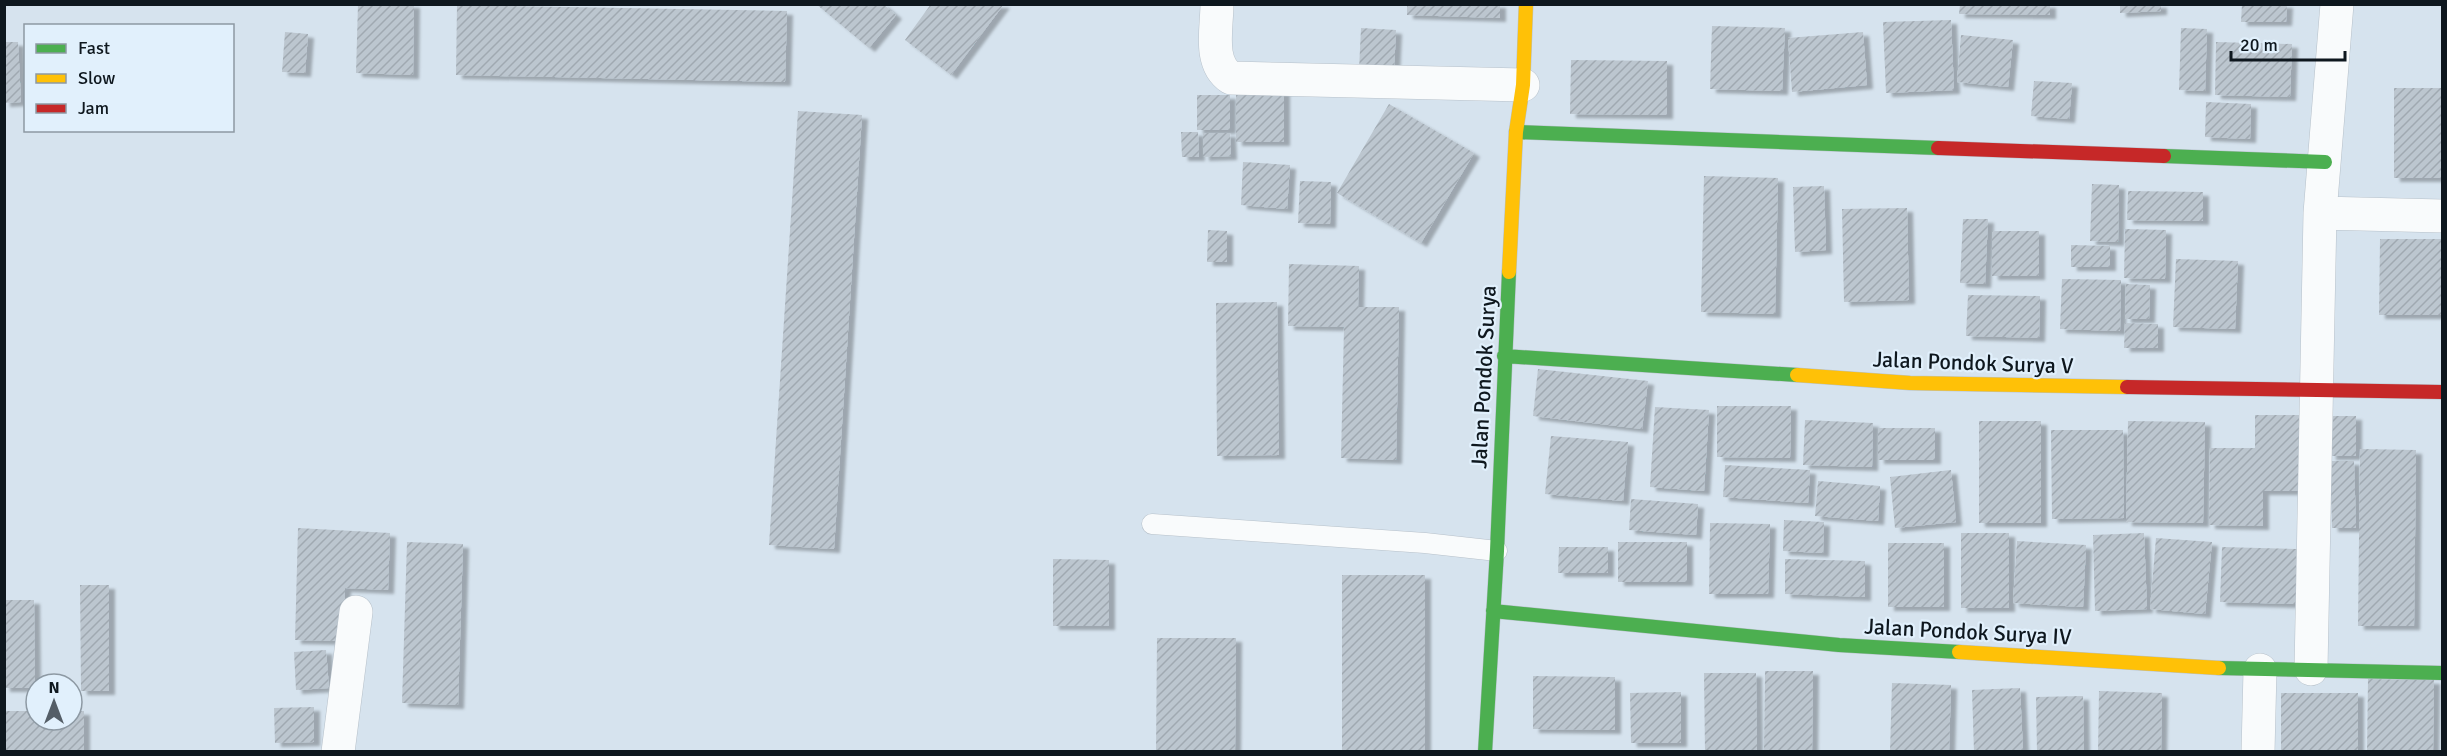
<svg xmlns="http://www.w3.org/2000/svg" width="2447" height="756" font-family="Signika,sans-serif">
  <style>
    .building { fill: url(#building-hatch); filter: url(#shadow) }
    .lines { fill: none; stroke-linecap: round; stroke-linejoin: round }
    .lane-casing { stroke: #b7c1ca; stroke-width: 21 }
    .street-casing { stroke: #b7c1ca; stroke-width: 34 }
    .fast-casing { stroke: #b7c1ca; stroke-width: 15 }
    .slow-casing { stroke: #b7c1ca; stroke-width: 15 }
    .jam-casing { stroke: #b7c1ca; stroke-width: 15 }
    .lane { stroke: #f9fbfc; stroke-width: 20 }
    .street { stroke: #f9fbfc; stroke-width: 33 }
    .fast { stroke: #4caf50; stroke-width: 14 }
    .slow { stroke: #ffc107; stroke-width: 14 }
    .jam { stroke: #c62828; stroke-width: 14 }
    .labels { text-anchor: middle; stroke-width: 4.5; stroke-linejoin: round; paint-order: stroke }
    .street-label { font-size: 22px; fill: #0e171e; stroke: #e1f0fc }
  </style>
  <defs>
    <pattern id="building-hatch" width="6" height="6" patternUnits="userSpaceOnUse" patternTransform="scale(1.5)"><rect width="6" height="6" fill="#bcc6cf"/><path d="M-1 1l2-2M0 6l6-6M5 7l2-2" fill="none" stroke="#a0a9b1"/></pattern>
    <filter id="shadow"><feDropShadow dx="6" dy="4" stdDeviation="1.5" flood-color="#0004"/></filter>
  </defs>
  <rect width="100%" height="100%" fill="#d6e3ee"/>
  <path class="building" d="M358,4H414L413,75L356,73Z
    M816,4H883L896,15L869,48Z
    M931,4H1004L951,75L905,40Z
    M1407,4H1500V18L1407,15Z
    M1960,4H2050V15L1959,14Z
    M2120,4H2161V11L2120,13Z
    M2242,4H2287L2286,22H2241Z
    M457,5L787,11L785,82L456,75Z
    M1951,20L1954,90L1886,93L1883,22Z
    M1712,26L1785,28L1782,91L1710,89Z
    M1361,28L1396,30L1394,71L1359,70Z
    M2181,28L2207,29L2205,91L2179,90Z
    M285,32L308,34L305,73L282,72Z
    M1863,32L1867,85L1792,92L1788,38Z
    M1961,35L2013,40L2008,87L1957,82Z
    M4,42H18L21,102L4,103Z
    M2216,42L2292,44L2290,97L2215,95Z
    M1571,60L1667,61V115L1570,114Z
    M2034,81L2072,83L2069,119L2031,116Z
    M2394,88H2442V178H2394Z
    M1236,90H1284V142H1236Z
    M1197,95H1230V130H1197Z
    M2206,102L2251,104L2250,139L2205,137Z
    M1389,104L1474,153L1421,243L1337,193Z
    M798,111L862,115L834,549L769,545Z
    M1181,132H1198L1199,157H1182Z
    M1203,133H1230L1231,156L1203,157Z
    M1243,162L1290,165L1287,209L1241,205Z
    M1704,176L1778,178L1775,314L1701,312Z
    M1300,181L1331,182L1330,224L1298,223Z
    M2092,184L2119,185L2118,242L2090,241Z
    M1824,186L1826,250L1795,252L1793,187Z
    M2128,191L2203,192V221L2127,220Z
    M1907,208L1909,300L1844,302L1842,209Z
    M1963,219H1988L1985,284L1960,283Z
    M2125,229L2166,230L2165,279L2124,278Z
    M1208,230L1227,231V262H1207Z
    M1992,231H2039V276H1992Z
    M2380,239H2442V315H2379Z
    M2071,245L2110,246V267H2071Z
    M2176,259L2238,261L2235,329L2173,327Z
    M1289,264L1359,266L1358,307H1399L1396,460L1341,458L1344,327L1288,326Z
    M2062,279L2121,280L2120,331L2060,329Z
    M2126,284L2150,285L2149,319H2125Z
    M1968,295L2040,296L2039,338L1966,336Z
    M1277,302L1279,455L1217,456L1216,303Z
    M2125,323L2158,324V348H2124Z
    M1538,369L1648,381L1642,429L1533,416Z
    M1717,406H1791L1790,458L1717,457Z
    M1655,407L1709,410L1704,491L1650,487Z
    M2255,415H2307V491H2263V526L2209,525L2210,448H2255Z
    M2330,416H2356V456H2330Z
    M1805,420L1873,423L1872,467L1803,465Z
    M1979,421H2041V523H1979Z
    M2128,421L2205,422L2203,523L2126,522Z
    M1878,428H1935V460H1878Z
    M2051,430H2123L2124,518L2052,519Z
    M1551,436L1628,442L1623,501L1545,494Z
    M2360,449L2416,450L2414,626H2358Z
    M2330,461H2354L2356,528H2332Z
    M1725,465L1810,470L1808,503L1723,497Z
    M1951,470L1956,522L1895,528L1890,477Z
    M1818,481L1880,486L1878,521L1815,516Z
    M1631,499L1698,504L1696,535L1629,530Z
    M1784,520L1824,522L1823,553L1783,551Z
    M1710,523L1770,524L1768,594H1709Z
    M298,528L390,533L388,590L345,588L343,641L295,640Z
    M1961,533H2009V608H1961Z
    M2144,533L2147,609L2095,611L2093,535Z
    M2156,538L2212,542L2205,614L2150,609Z
    M2017,541L2086,545L2083,607L2013,603Z
    M407,542L463,544L458,705L402,703Z
    M1618,542H1687V582H1618Z
    M1888,543H1944V607H1888Z
    M1559,547H1608V573H1558Z
    M2222,547L2297,549L2296,604L2220,602Z
    M1053,559L1109,560V626H1053Z
    M1785,559L1865,561V597L1785,594Z
    M1342,575H1425V752H1342Z
    M80,585H109V691H81Z
    M4,600H34L35,688H4Z
    M1157,638H1236L1235,752H1156Z
    M326,650L329,688L296,690L294,652Z
    M1765,671H1813L1812,752H1764Z
    M1704,673H1756L1757,752H1705Z
    M1533,676L1615,677V730L1533,729Z
    M2368,679L2434,680L2433,752H2367Z
    M1892,683L1951,685L1949,752H1890Z
    M2020,688L2023,752H1974L1972,690Z
    M2099,691L2162,693L2161,752H2098Z
    M1681,692V743H1631L1630,693Z
    M2281,693H2358V752H2281Z
    M2083,696L2084,752H2037L2036,697Z
    M314,707V742L275,743L274,708Z
    M4,711H36V720H72V711H84V752H4Z"/>
  <g class="lines">
    <defs>
      <path id="lane" d="M1152,524L1425,543L1497,551"/>
      <path id="street" d="M1217,4C1217,28 1208,63 1231,78L1523,85
        M2320,213L2442,216
        M2311,669L2320,213L2337,4
        M338,752L356,612
        M2258,752L2260,670"/>
      <path id="fast" d="M1516,132L1938,148
        M2164,156L2325,162
        M1504,356L1797,375
        M1493,611L1839,645L1959,652
        M2219,668L2442,673
        M1485,752L1497,551L1509,272"/>
      <path id="slow" d="M1509,272L1516,132L1523,85L1526,4
        M1797,375L1910,383L2127,387
        M1959,652L2219,668"/>
      <path id="jam" d="M1938,148L2164,156
        M2127,387L2442,392"/>
    </defs>
    <use href="#lane" class="lane-casing"/>
    <use href="#street" class="street-casing"/>
    <use href="#fast" class="fast-casing"/>
    <use href="#slow" class="slow-casing"/>
    <use href="#jam" class="jam-casing"/>
    <use href="#lane" class="lane"/>
    <use href="#street" class="street"/>
    <use href="#fast" class="fast"/>
    <use href="#slow" class="slow"/>
    <use href="#jam" class="jam"/>
  </g>
  <g class="labels">
    <g class="street-label">
      <text transform="translate(1973 362) rotate(2)" y="8">Jalan Pondok Surya V</text>
      <text transform="translate(1483 377) rotate(-87)" y="8">Jalan Pondok Surya</text>
      <text transform="translate(1968 631) rotate(3)" y="8">Jalan Pondok Surya IV</text>
    </g>
  </g>
  <rect width="2447" height="756" fill="none" stroke="#0e171e" stroke-width="12"/>
  <rect x="24" y="24" width="210" height="108" fill="#e1f0fc" stroke="#8d99a3" stroke-width="1.5"/>
  <rect x="36" y="44" width="30" height="9" fill="#4caf50" stroke="#8d99a3" stroke-width="1.5"/>
  <text x="78" y="54" font-size="18" fill="#0e171e">Fast</text>
  <rect x="36" y="74" width="30" height="9" fill="#ffc107" stroke="#8d99a3" stroke-width="1.5"/>
  <text x="78" y="84" font-size="18" fill="#0e171e">Slow</text>
  <rect x="36" y="104" width="30" height="9" fill="#c62828" stroke="#8d99a3" stroke-width="1.5"/>
  <text x="78" y="114" font-size="18" fill="#0e171e">Jam</text>
  <g transform="translate(54 702)"><circle r="28" fill="#e1f0fc" stroke="#8d99a3" stroke-width="1.5"/>
  <path d="M0-4.5L10 22L0 15L-10 22Z" fill="#545e67"/>
  <text y="-9" font-size="16" font-weight="bold" text-anchor="middle" fill="#0e171e">N</text>
  </g>
  <path d="M2231 51v9h114v-9" fill="none" stroke="#0e171e" stroke-width="3"/>
  <text x="2240" y="51" font-size="18" fill="#0e171e" stroke="#e1f0fc" stroke-width="4.5" paint-order="stroke">20 m</text>
</svg>
